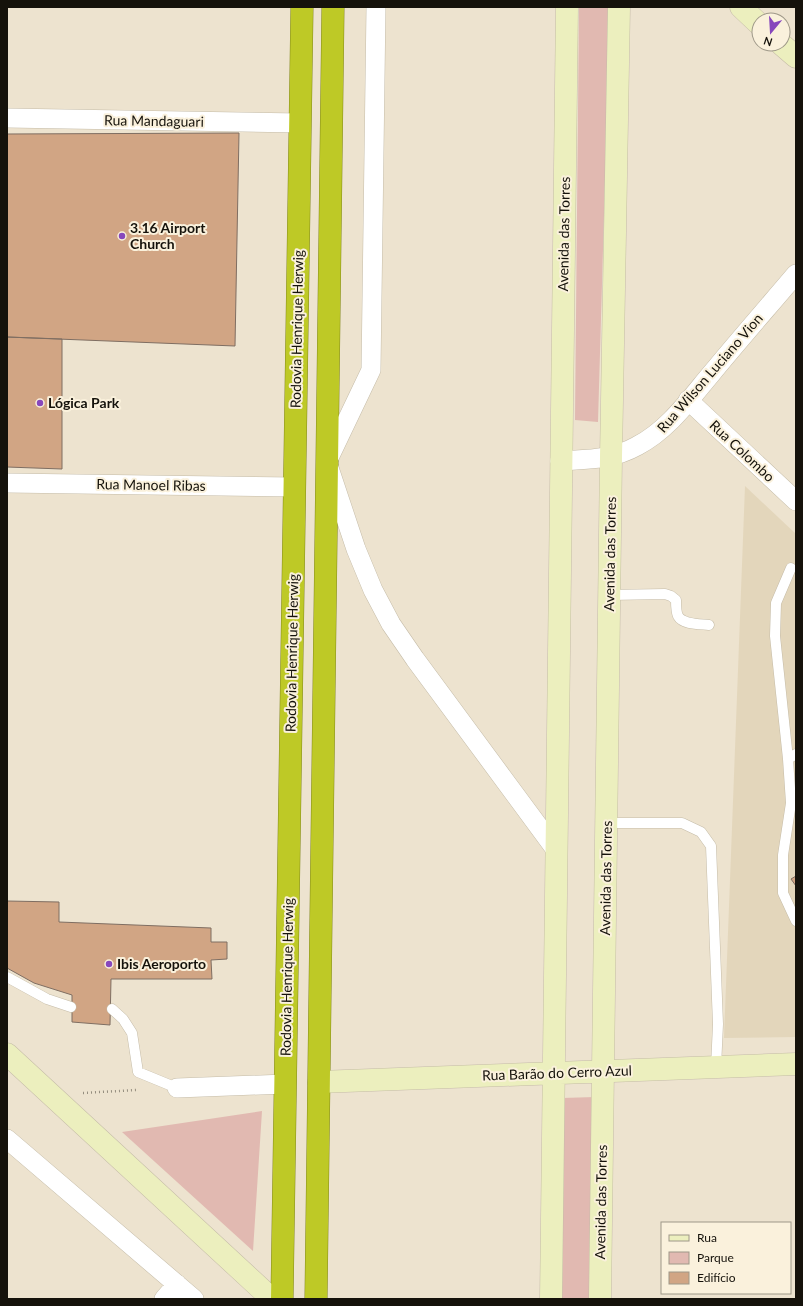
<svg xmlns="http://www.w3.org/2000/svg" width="803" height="1306" font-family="Lato,sans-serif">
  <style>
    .built { fill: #e3d6bb }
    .green { fill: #e1b9b1 }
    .building { fill: #d1a584; stroke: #7f6e62 }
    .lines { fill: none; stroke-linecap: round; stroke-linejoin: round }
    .lane-casing { stroke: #c5bca8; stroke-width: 11 }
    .street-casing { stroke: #c5bca8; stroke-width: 20 }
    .secondary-casing { stroke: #c5bca8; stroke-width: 23 }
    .highway-casing { stroke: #83891d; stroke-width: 23 }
    .path { stroke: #948d7e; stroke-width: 2.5; stroke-dasharray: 1 3; stroke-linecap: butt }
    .lane { stroke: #fff; stroke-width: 10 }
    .street { stroke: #fff; stroke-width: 19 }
    .secondary { stroke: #ecefbe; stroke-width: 22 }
    .highway { stroke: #bec926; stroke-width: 22 }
    .poi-dot { fill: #8747bc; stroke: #faf1dc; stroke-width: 1.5 }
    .labels { text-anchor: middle; stroke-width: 4; stroke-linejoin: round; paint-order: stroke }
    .street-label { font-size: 14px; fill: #15120b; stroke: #faf1dc }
    .poi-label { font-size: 14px; font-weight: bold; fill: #15120b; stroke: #faf1dc; text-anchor: start }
  </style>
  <rect width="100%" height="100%" fill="#ede3cf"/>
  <path class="built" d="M745,486L796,534V1037L724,1038Z"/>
  <path class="green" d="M579,7H610L598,422L575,420Z
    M595,1097L592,1299H560L562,1098Z
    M262,1111L253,1251L122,1132Z"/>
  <path class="building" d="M239,133L235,346L7,337V134Z
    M7,337L62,339V469L7,467Z
    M796,876V886L791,879Z
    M7,901L59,902V922L211,928V942H227V959L211,960L212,979H111L110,1025L72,1022V995L34,983L7,968Z"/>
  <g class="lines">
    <defs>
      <path id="lane" d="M609,595L665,594L671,596L676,600C676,604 676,612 678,616C683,625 701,624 709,625
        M796,754L788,759L791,803L783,855V893L796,921
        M788,759L775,636L776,603L791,568
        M606,823H682L701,832L711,846L718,1024L716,1067
        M7,977L47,999L71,1007
        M112,1009L123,1019L132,1033L138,1072L177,1088"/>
      <path id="street" d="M376,7L371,370L327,462L356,549L373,590L391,624L415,659L556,850
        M7,118L300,123
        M688,400L796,501
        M560,461C588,459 612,460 637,446C668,430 689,400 711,374C739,340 768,307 796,274
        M7,483L294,487
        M177,1088L285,1084
        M7,1139L194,1299
        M164,1299L177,1284"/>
      <path id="secondary" d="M741,7L759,24
        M781,44L796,57
        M7,1054L272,1299
        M319,1082L796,1064
        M551,1299L567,7
        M600,1299L611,457L619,7"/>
      <path id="highway" d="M282,1299L302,7
        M316,1299L333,7"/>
    </defs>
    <use href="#lane" class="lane-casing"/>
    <use href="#street" class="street-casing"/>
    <use href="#secondary" class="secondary-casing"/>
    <use href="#highway" class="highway-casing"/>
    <path class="path" d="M83,1093L136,1090"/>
    <use href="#lane" class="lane"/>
    <use href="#street" class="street"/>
    <use href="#secondary" class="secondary"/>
    <use href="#highway" class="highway"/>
  </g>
  <g class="poi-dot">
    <circle cx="122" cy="236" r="4"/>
    <circle cx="40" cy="403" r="4"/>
    <circle cx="109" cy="964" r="4"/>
  </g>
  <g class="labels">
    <g class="street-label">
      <text transform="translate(154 121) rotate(1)" y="5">Rua Mandaguari</text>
      <text transform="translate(564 234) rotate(-89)" y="5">Avenida das Torres</text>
      <text transform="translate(297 329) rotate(-89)" y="5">Rodovia Henrique Herwig</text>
      <text transform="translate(710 373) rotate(-49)" y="5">Rua Wilson Luciano Vion</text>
      <text transform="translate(742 451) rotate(43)" y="5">Rua Colombo</text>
      <text transform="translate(151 485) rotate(1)" y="5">Rua Manoel Ribas</text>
      <text transform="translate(610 554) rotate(-89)" y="5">Avenida das Torres</text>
      <text transform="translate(292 653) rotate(-89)" y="5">Rodovia Henrique Herwig</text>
      <text transform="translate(606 878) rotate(-89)" y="5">Avenida das Torres</text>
      <text transform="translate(287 977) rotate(-89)" y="5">Rodovia Henrique Herwig</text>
      <text transform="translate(557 1073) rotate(-2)" y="5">Rua Barão do Cerro Azul</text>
      <text transform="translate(601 1202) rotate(-89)" y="5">Avenida das Torres</text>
    </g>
    <g class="poi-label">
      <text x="130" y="233">3.16 Airport<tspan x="130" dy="16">Church</tspan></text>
      <text x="48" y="408">Lógica Park</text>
      <text x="117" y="969">Ibis Aeroporto</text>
    </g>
  </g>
  <rect width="803" height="1306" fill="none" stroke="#15120b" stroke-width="16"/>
  <rect x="661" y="1222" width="130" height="72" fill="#faf1dc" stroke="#9e9888"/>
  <rect x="669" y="1235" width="20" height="6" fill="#ecefbe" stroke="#9e9888"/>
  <text x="697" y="1242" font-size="12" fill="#15120b">Rua</text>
  <rect x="669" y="1252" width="20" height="12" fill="#e1b9b1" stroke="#9e9888"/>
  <text x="697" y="1262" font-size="12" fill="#15120b">Parque</text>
  <rect x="669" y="1272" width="20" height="12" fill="#d1a584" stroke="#9e9888"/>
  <text x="697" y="1282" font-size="12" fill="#15120b">Edifício</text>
  <g transform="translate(771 32) rotate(198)"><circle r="19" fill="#faf1dc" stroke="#9e9888"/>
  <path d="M0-3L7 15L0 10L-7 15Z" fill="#8747bc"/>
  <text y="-6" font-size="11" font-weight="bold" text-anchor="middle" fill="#15120b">N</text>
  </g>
</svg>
